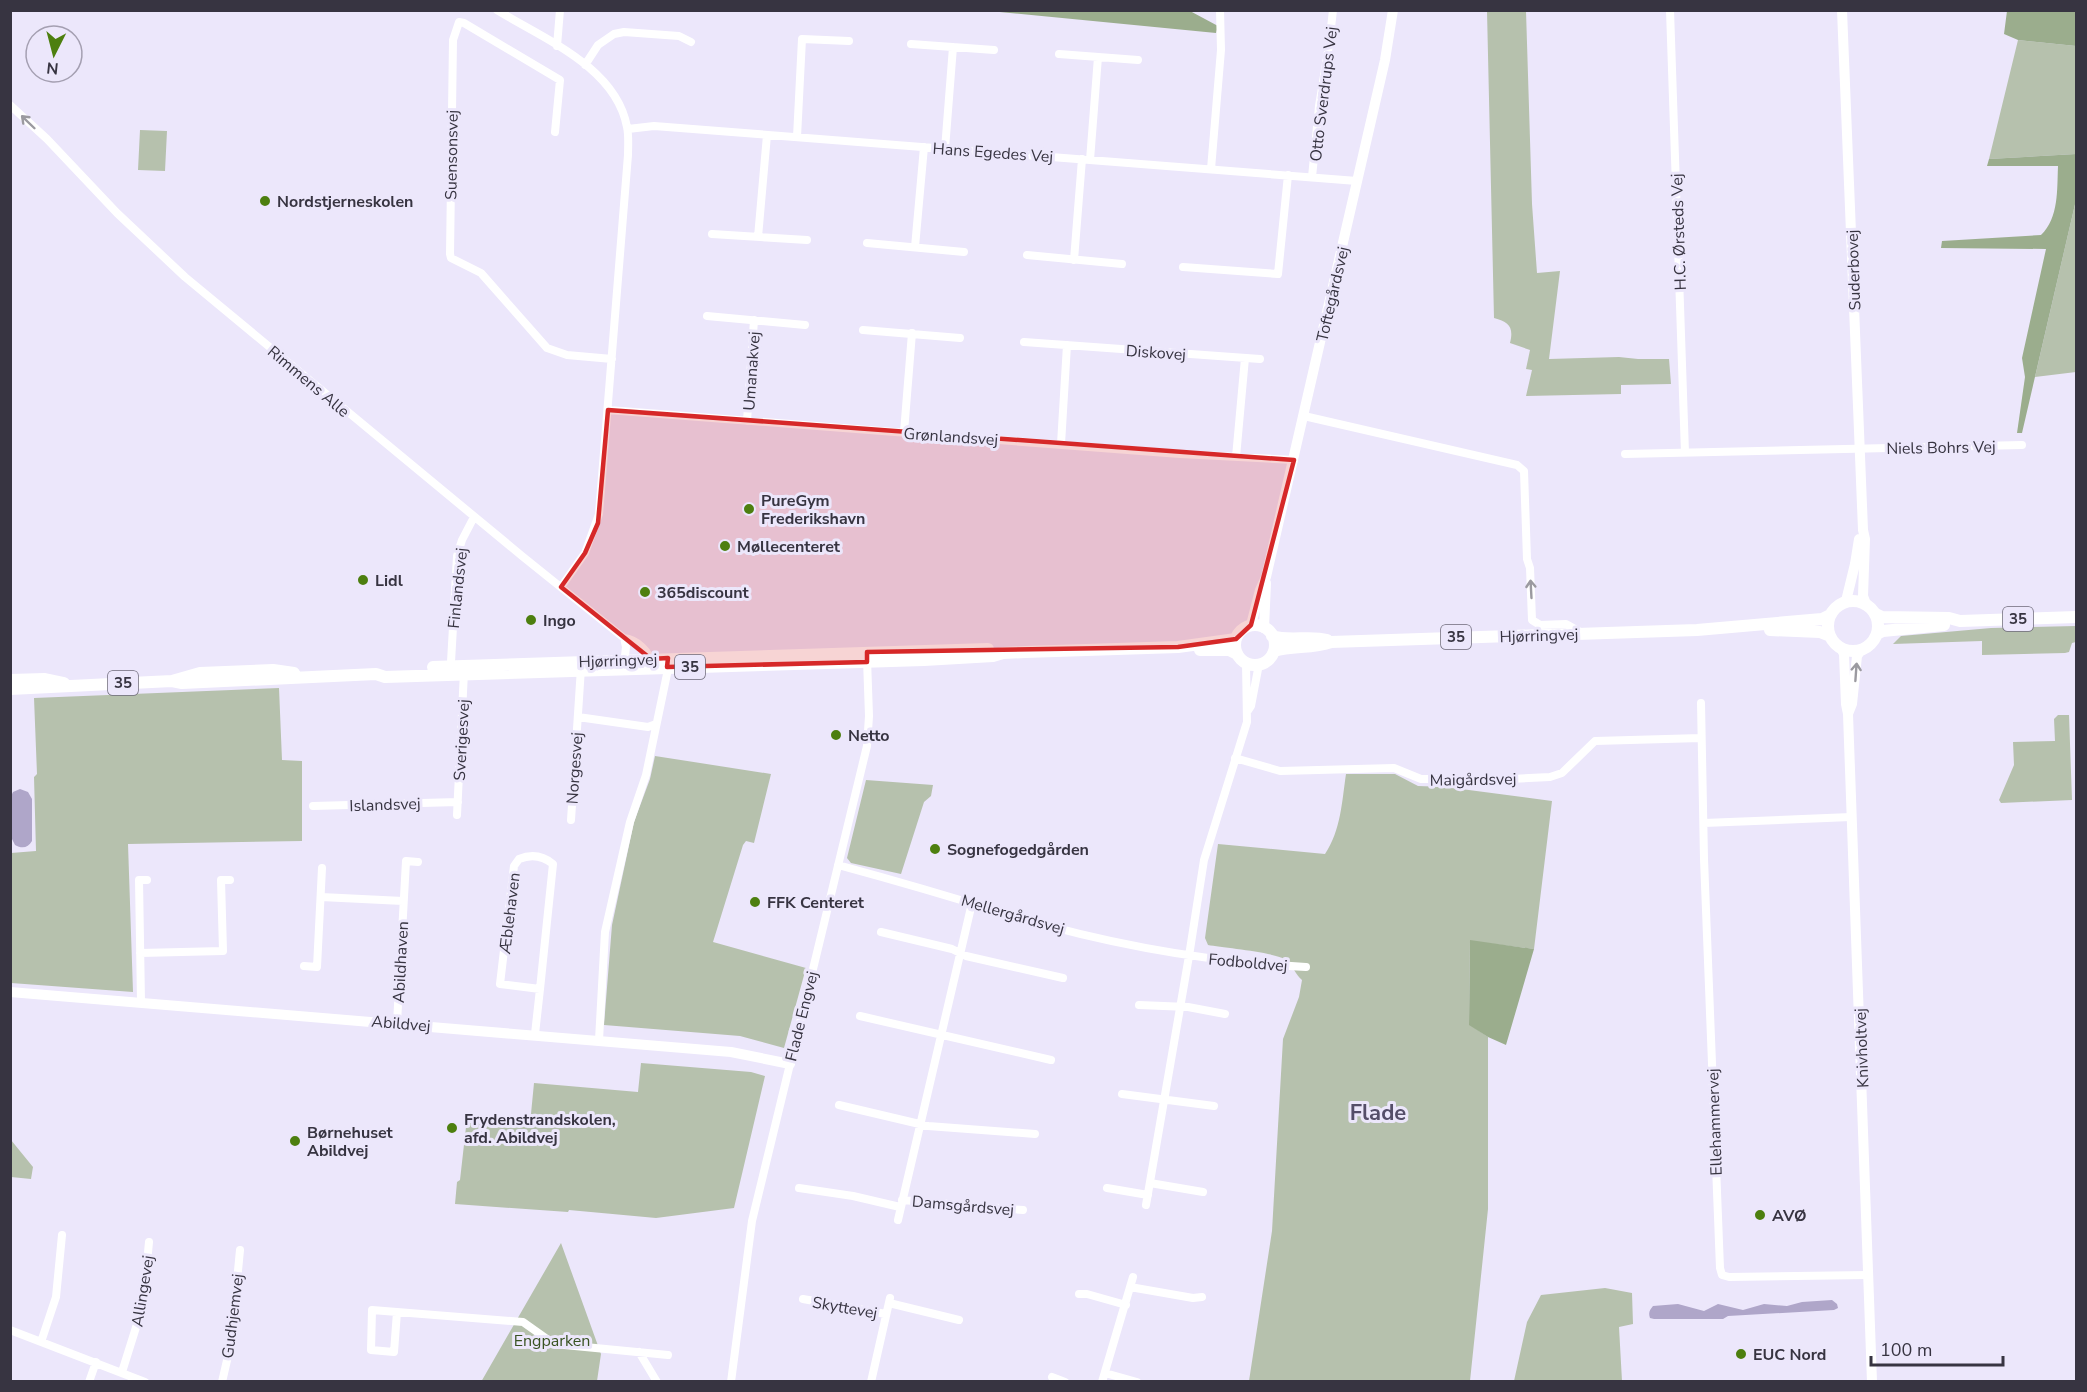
<svg xmlns="http://www.w3.org/2000/svg" width="2087" height="1392" font-family="'Nunito Sans',sans-serif">
  <style>
    .green { fill: #b6c1ad }
    .forest { fill: #9bad8d }
    .water { fill: #afa6c9 }
    .lines { fill: none; stroke-linecap: round; stroke-linejoin: round }
    .street { stroke: #fff; stroke-width: 8 }
    .secondary { stroke: #fff; stroke-width: 10 }
    .primary { stroke: #fff; stroke-width: 12 }
    .oneway { stroke: #9b9aa0 }
    .marked { fill: #d62828; fill-opacity: 0.2; stroke: #d62828; stroke-width: 4.5; stroke-linejoin: round }
    .poi-dot { fill: #4d7f0f; stroke: #ece7fb; stroke-width: 2 }
    .labels { text-anchor: middle; stroke-width: 6; stroke-linejoin: round; paint-order: stroke }
    .shield { fill: #ece7fb; stroke: #6d6a79; stroke-width: 1.5 }
    .shield-label { font-size: 15px; font-weight: bold; fill: #373441 }
    .street-label { font-size: 16px; fill: #373441; stroke: #ece7fb }
    .poi-label { font-size: 16px; font-weight: bold; fill: #373441; stroke: #ece7fb; text-anchor: start }
    .park-label { font-size: 16px; fill: #395322; stroke: #ece7fb }
    .district-label { font-size: 22px; font-weight: bold; fill: #554e69; stroke: #ece7fb }
  </style>
  <rect width="100%" height="100%" fill="#ece7fb"/>
  <path class="green" d="M1487,11H1526L1532,204L1537,273L1560,271L1549,359L1619,357L1638,359H1669L1671,384L1621,385V394L1526,396L1532,370L1526,369L1530,350L1510,343C1514,327 1509,322 1494,318Z
    M2018,40L2076,46V154L1989,159Z
    M140,130L167,131L165,171L138,170Z
    M2076,200V372L2035,377Z
    M2076,626V642L2072,643L2069,652L2065,653L1982,655V641L1893,644L1901,636L1991,628Z
    M279,688L282,760L302,761V841L128,844L133,992L11,983V853L36,851L34,777L37,774L34,698Z
    M2058,715H2069L2072,800L2001,803L1999,800L2014,765L2013,742L2055,741L2054,719Z
    M655,756L771,774L754,843L746,841L743,845L713,942L806,968L784,1048L740,1036L604,1025L612,925L634,822L650,779Z
    M1346,774H1395L1418,786L1446,787L1552,801L1534,949L1470,941L1469,1024L1488,1037V1209L1470,1381H1249L1272,1231L1283,1039L1299,997L1302,980C1295,974 1293,966 1288,961C1277,952 1224,948 1208,945L1205,938L1218,844L1325,854C1341,830 1342,801 1346,774Z
    M866,780L933,785L931,796L924,802L901,874L851,863L847,858Z
    M641,1063L751,1072L765,1076L734,1208L656,1218L569,1210L568,1212L455,1204L457,1182L460,1180L467,1118L530,1124L534,1083L638,1092Z
    M11,1140L33,1167L31,1179L11,1177Z
    M561,1243L601,1354L597,1381L481,1382Z
    M1605,1288L1632,1293L1633,1324L1619,1327L1622,1381H1514L1527,1322L1541,1295Z"/>
  <path class="forest" d="M989,11H1190L1218,26L1216,33Z
    M2007,11H2076V46L2018,40L2004,34Z
    M2076,154V200L2022,433H2017L2025,377L2022,358L2046,249L1941,248L1942,241L2041,235C2059,218 2057,189 2058,166H1987L1989,159Z
    M1470,940L1534,949L1506,1045L1488,1037L1469,1025Z"/>
  <path class="water" d="M20,789L28,792L32,799V841C28,848 22,849 15,845L11,837V796L13,792Z
    M1832,1300L1837,1304L1838,1308L1834,1310L1728,1316L1723,1319H1654L1650,1318C1648,1312 1650,1310 1653,1306L1678,1304L1704,1311L1718,1304L1743,1310L1764,1304L1787,1306L1802,1302Z"/>
  <g class="lines">
    <path class="street" d="M497,10C544,39 616,67 627,127C629,136 628,146 628,155L599,514L585,553L561,587
      M1670,10L1685,453
      M911,44L994,50
      M557,46L560,10
      M1059,54L1138,60
      M585,65L598,45L614,34L624,32L679,36L691,42
      M10,105L47,139L117,213L185,277L522,556L624,638C636,639 651,652 651,664
      M628,129L654,126L1357,181
      M555,132L560,80L464,23L459,22L453,40L450,254L451,258L481,273L547,348L567,355L612,359
      M797,137L802,39L849,41
      M945,149L953,47
      M1090,160L1098,57
      M1211,169L1221,50L1220,10
      M1312,177L1319,106L1329,45L1333,10
      M712,234L807,240
      M758,237L767,135
      M867,243L964,252
      M915,247L924,147
      M1027,255L1122,264
      M1074,260L1082,159
      M1183,267L1278,274L1288,175
      M707,316L805,325
      M863,330L960,338
      M1024,342L1260,359
      M608,410L1180,454L1294,460
      M1304,416L1517,465L1524,471L1527,559L1530,568L1532,620L1540,625L1566,624L1582,633
      M747,421L754,320
      M904,432L912,333
      M1061,444L1067,345
      M1625,454L2022,445
      M1236,457L1245,358
      M451,662L457,556L462,540L474,517
      M624,664L626,647L624,638
      M1701,703L1704,859L1720,1268L1722,1275L1729,1277L1868,1275
      M1247,712L1251,706L1259,664
      M578,717L648,727L656,724
      M1235,758L1280,771L1394,768L1421,779H1510L1550,777L1562,773L1595,741L1701,738
      M313,806L458,802
      M457,815L464,672
      M571,820L581,668
      M1704,823L1851,817
      M838,865C897,881 955,898 1013,916C1108,944 1207,962 1306,967
      M321,897L403,901
      M881,932L952,949L966,956L1063,978
      M140,953L223,951L221,880H230
      M304,966L317,967L322,868
      M141,1002L139,880H147
      M1139,1005L1188,1007L1225,1014
      M860,1016L1051,1060
      M397,1023L406,861L418,862
      M535,1034L540,989L500,984L514,866L519,859C531,854 542,855 553,864L540,989
      M599,1040L605,932L630,822L646,775L667,674V664
      M1122,1094L1214,1106
      M839,1105L928,1126L1035,1134
      M1150,1183L1203,1192
      M799,1188L853,1196L900,1207
      M1107,1188L1148,1195
      M902,1200L1023,1210
      M1146,1205L1189,956L1204,860L1247,722L1246,663
      M898,1220L972,903
      M1130,1287L1193,1298L1202,1297
      M1079,1294H1087L1126,1305
      M803,1299L886,1314
      M889,1303L959,1320
      M397,1312L394,1352L371,1350L372,1310L523,1322L554,1344L668,1355
      M10,1330L145,1382
      M41,1342L56,1297L62,1235
      M639,1352L657,1382
      M122,1372L143,1305L149,1242
      M1105,1373L1137,1382
      M1052,1377L1065,1382
      M89,1382L96,1362
      M222,1382L231,1343L240,1250
      M731,1382L752,1221L867,746L869,716L867,659
      M871,1382L890,1298
      M1102,1382L1133,1277"/>
    <path class="secondary" d="M1842,10L1863,530L1865,539L1863,596L1866,604
      M1846,601L1855,564L1859,539
      M1251,625L1260,590L1266,577L1385,60L1393,10
      M1264,628L1266,583
      M1841,648L1844,654L1846,704L1848,714L1872,1382
      M1848,714L1852,704L1857,656L1861,650
      M10,992L731,1052L790,1064"/>
    <path class="primary" d="M1828 626a25 25 0 1 1 50 0a25 25 0 1 1-50 0Z
      M1876,614L1882,617L1949,618L1960,621L2076,617
      M1235 645a20 20 0 1 1 40 0a20 20 0 1 1-40 0Z
      M1770,630L1820,632L1830,636
      M1877,634L1883,631L1944,625
      M1272,636C1290,642 1309,635 1327,640
      M1200,650H1229L1237,654
      M1274,651C1292,645 1312,649 1331,642L1697,630L1822,619L1830,615
      M433,667L988,649
      M10,680L45,679L64,683
      M172,681L182,683L376,674L385,677L924,660L993,656L1003,653L1025,652L1178,647L1236,639
      M10,689L172,681L200,673L273,670L294,673"/>
  </g>
  <defs><path id="oneway-shaft" d="M-6 0H5M1.5-3L5.5 0L1.5 3" fill="none" stroke-width="1.6" stroke-linecap="round" stroke-linejoin="round" transform="scale(1.5)"/></defs>
  <g class="oneway">
    <use href="#oneway-shaft" transform="translate(28 122) rotate(-136)"/>
    <use href="#oneway-shaft" transform="translate(1531 589) rotate(-93)"/>
    <use href="#oneway-shaft" transform="translate(1856 672) rotate(-86)"/>
  </g>
  <path class="marked" d="M608,410L1294,460L1251,625L1236,639L1178,647L867,652V662L667,667L668,658L651,659L561,587L585,553L598,523Z"/>
  <g class="poi-dot">
    <circle cx="265" cy="201" r="6"/>
    <circle cx="749" cy="509" r="6"/>
    <circle cx="725" cy="546" r="6"/>
    <circle cx="363" cy="580" r="6"/>
    <circle cx="645" cy="592" r="6"/>
    <circle cx="531" cy="620" r="6"/>
    <circle cx="836" cy="735" r="6"/>
    <circle cx="935" cy="849" r="6"/>
    <circle cx="755" cy="902" r="6"/>
    <circle cx="452" cy="1128" r="6"/>
    <circle cx="295" cy="1141" r="6"/>
    <circle cx="1760" cy="1215" r="6"/>
    <circle cx="1741" cy="1354" r="6"/>
  </g>
  <g class="labels">
    <g class="shield">
      <rect x="2003" y="607" width="30" height="24" rx="4.5"/>
      <rect x="1441" y="625" width="30" height="24" rx="4.5"/>
      <rect x="675" y="655" width="30" height="24" rx="4.5"/>
      <rect x="108" y="671" width="30" height="24" rx="4.5"/>
    </g>
    <g class="shield-label">
      <text x="2018" y="624">35</text>
      <text x="1456" y="642">35</text>
      <text x="690" y="672">35</text>
      <text x="123" y="688">35</text>
    </g>
    <g class="street-label">
      <text transform="translate(1323 94) rotate(-83)" y="6">Otto Sverdrups Vej</text>
      <text transform="translate(993 152) rotate(4)" y="6">Hans Egedes Vej</text>
      <text transform="translate(451 155) rotate(-89)" y="6">Suensonsvej</text>
      <text transform="translate(1678 232) rotate(-92)" y="6">H.C. Ørsteds Vej</text>
      <text transform="translate(1853 270) rotate(-92)" y="6">Suderbovej</text>
      <text transform="translate(1332 294) rotate(-77)" y="6">Toftegårdsvej</text>
      <text transform="translate(1156 352) rotate(4)" y="6">Diskovej</text>
      <text transform="translate(751 371) rotate(-86)" y="6">Umanakvej</text>
      <text transform="translate(309 381) rotate(40)" y="6">Rimmens Alle</text>
      <text transform="translate(951 436) rotate(4)" y="6">Grønlandsvej</text>
      <text transform="translate(1941 447) rotate(-1)" y="6">Niels Bohrs Vej</text>
      <text transform="translate(457 588) rotate(-84)" y="6">Finlandsvej</text>
      <text transform="translate(1539 635) rotate(-2)" y="6">Hjørringvej</text>
      <text transform="translate(618 660) rotate(-2)" y="6">Hjørringvej</text>
      <text transform="translate(461 740) rotate(-87)" y="6">Sverigesvej</text>
      <text transform="translate(574 768) rotate(-86)" y="6">Norgesvej</text>
      <text transform="translate(1473 779) rotate(-1)" y="6">Maigårdsvej</text>
      <text transform="translate(385 804) rotate(-2)" y="6">Islandsvej</text>
      <text transform="translate(509 913) rotate(-83)" y="6">Æblehaven</text>
      <text transform="translate(1013 914) rotate(16)" y="6">Mellergårdsvej</text>
      <text transform="translate(400 962) rotate(-87)" y="6">Abildhaven</text>
      <text transform="translate(1248 962) rotate(5)" y="6">Fodboldvej</text>
      <text transform="translate(801 1016) rotate(-76)" y="6">Flade Engvej</text>
      <text transform="translate(401 1023) rotate(5)" y="6">Abildvej</text>
      <text transform="translate(1861 1048) rotate(-92)" y="6">Knivholtvej</text>
      <text transform="translate(1714 1122) rotate(-92)" y="6">Ellehammervej</text>
      <text transform="translate(963 1205) rotate(5)" y="6">Damsgårdsvej</text>
      <text transform="translate(142 1291) rotate(-81)" y="6">Allingevej</text>
      <text transform="translate(845 1307) rotate(10)" y="6">Skyttevej</text>
      <text transform="translate(232 1316) rotate(-83)" y="6">Gudhjemvej</text>
    </g>
    <g class="poi-label">
      <text x="277" y="207">Nordstjerneskolen</text>
      <text x="761" y="506">PureGym<tspan x="761" dy="18">Frederikshavn</tspan></text>
      <text x="737" y="552">Møllecenteret</text>
      <text x="375" y="586">Lidl</text>
      <text x="657" y="598">365discount</text>
      <text x="543" y="626">Ingo</text>
      <text x="848" y="741">Netto</text>
      <text x="947" y="855">Sognefogedgården</text>
      <text x="767" y="908">FFK Centeret</text>
      <text x="464" y="1125">Frydenstrandskolen,<tspan x="464" dy="18">afd. Abildvej</tspan></text>
      <text x="307" y="1138">Børnehuset<tspan x="307" dy="18">Abildvej</tspan></text>
      <text x="1772" y="1221">AVØ</text>
      <text x="1753" y="1360">EUC Nord</text>
    </g>
    <g class="park-label">
      <text x="552" y="1346">Engparken</text>
    </g>
    <g class="district-label">
      <text x="1378" y="1120">Flade</text>
    </g>
  </g>
  <rect width="2087" height="1392" fill="none" stroke="#373441" stroke-width="24"/>
  <g transform="translate(54 54) rotate(186)"><circle r="28" fill="#ece7fb" stroke="#a49fb1" stroke-width="1.5"/>
  <path d="M0-4.5L10 22L0 15L-10 22Z" fill="#4d7f0f"/>
  <text y="-9" font-size="16" font-weight="bold" text-anchor="middle" fill="#373441">N</text>
  </g>
  <path d="M1871 1356v9h132v-9" fill="none" stroke="#373441" stroke-width="3"/>
  <text x="1880" y="1356" font-size="18" fill="#373441" stroke="#ece7fb" stroke-width="4.5" paint-order="stroke">100 m</text>
</svg>
